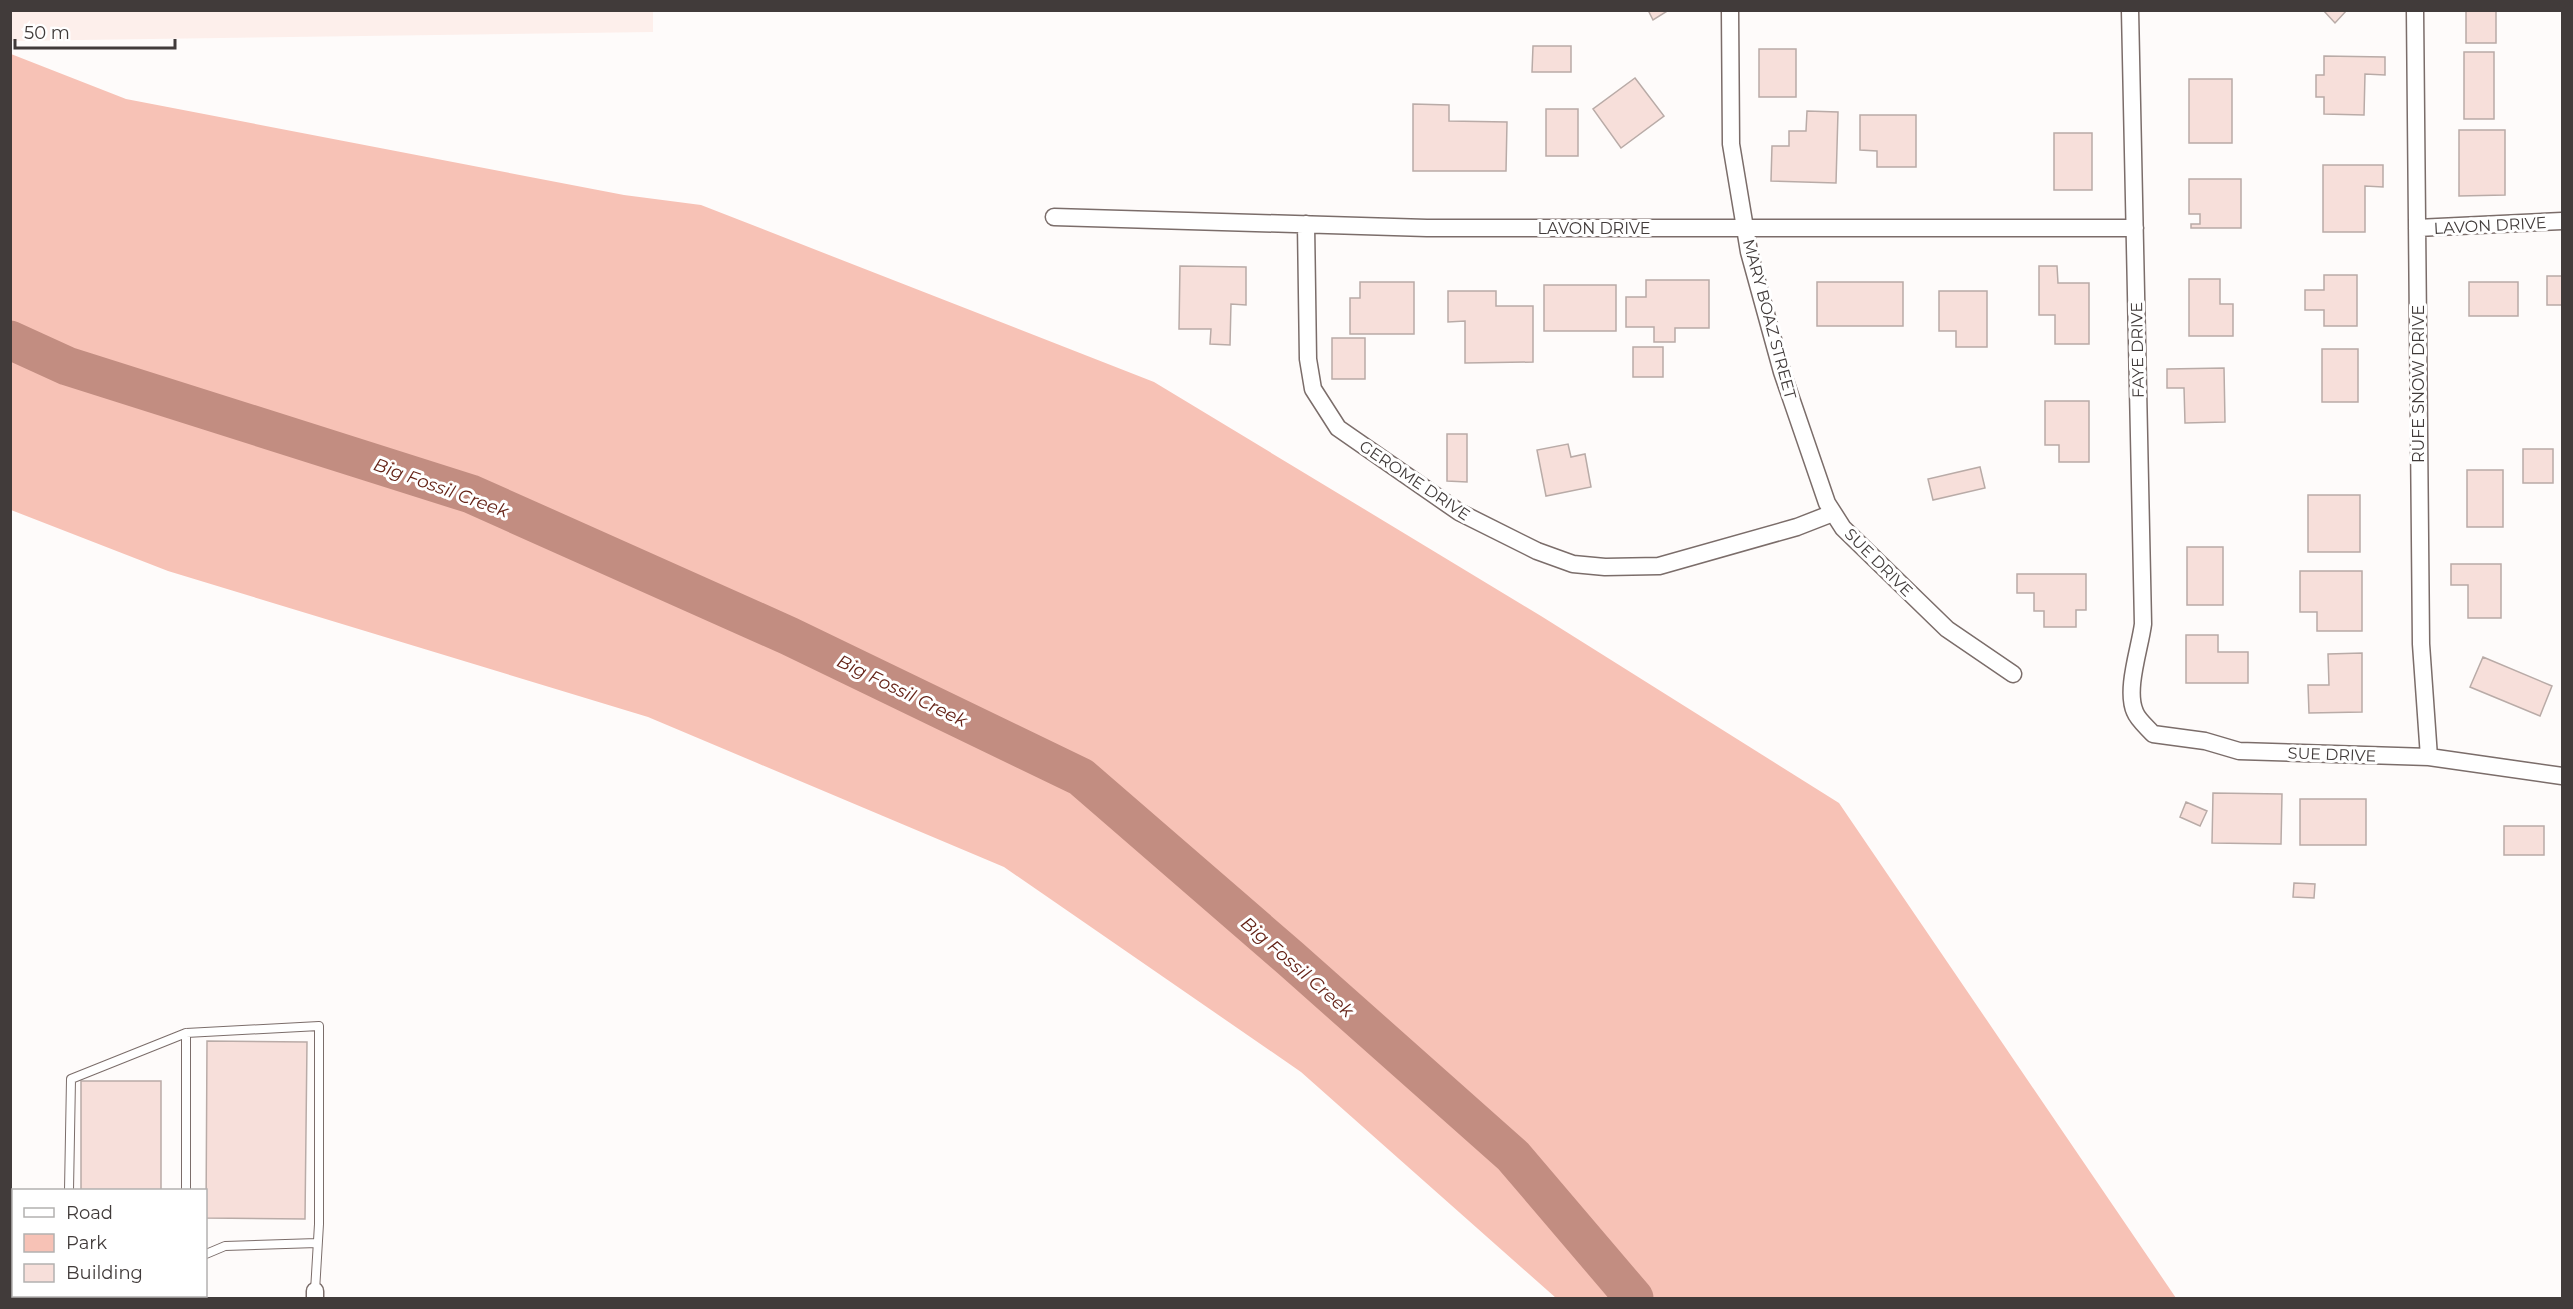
<svg xmlns="http://www.w3.org/2000/svg" width="2573" height="1309" font-family="Montserrat,sans-serif">
  <style>
    .built { fill: #fdefeb }
    .green { fill: #f7c2b6 }
    .lines { fill: none; stroke-linecap: round; stroke-linejoin: round }
    .river { stroke: #c28d81; stroke-width: 39 }
    .building { fill: #f7dfda; stroke: #b9aba7; stroke-width: 1.5 }
    .service-casing { stroke: #7b6d6a; stroke-width: 10 }
    .minor-casing { stroke: #7b6d6a; stroke-width: 19 }
    .service { stroke: #fff; stroke-width: 8 }
    .minor { stroke: #fff; stroke-width: 16 }
    .labels { text-anchor: middle; stroke-width: 6; stroke-linejoin: round; paint-order: stroke }
    .street-label { font-size: 16px; fill: #413b3a; stroke: #fff }
    .water-label { font-size: 18px; font-style: italic; fill: #652317; stroke: #fff }
  </style>
  <rect width="100%" height="100%" fill="#fefbfa"/>
  <path class="built" d="M653,10V32L10,41L11,10Z"/>
  <path class="green" d="M11,54L126,99L624,195L701,205L1154,382L1541,616L1839,803L2176,1298H1556L1301,1072L1004,867L648,717L168,571L11,510Z"/>
  <g class="lines">
    <path class="river" d="M10,340L67,366L471,494L789,636L1081,777L1290,958L1513,1156L1634,1298"/>
  </g>
  <path class="building" d="M1648,10H1669L1653,20Z
    M2323,10H2347L2335,23Z
    M2466,10H2496V43H2466Z
    M1533,46H1571V72H1532Z
    M1759,49H1796V97H1759Z
    M2464,52H2494V119H2464Z
    M2324,56L2385,57V75L2365,74L2364,115L2324,114V97H2316V75H2324Z
    M1635,78L1664,116L1621,148L1593,109Z
    M2189,79H2232V143H2189Z
    M1413,104L1449,105V121L1507,122L1506,171H1413Z
    M1546,109H1578V156H1546Z
    M1807,111L1838,112L1836,183L1771,181L1772,146H1789V131H1806Z
    M1860,115H1916V167H1877V151L1860,150Z
    M2459,130H2505V195L2459,196Z
    M2054,133H2092V190H2054Z
    M2323,165H2383V187L2365,186V232H2323Z
    M2189,179H2241V228H2191V224H2200V214H2189Z
    M1180,266L1246,267V305L1231,304L1230,345L1210,344L1211,329H1179Z
    M2039,266H2057L2058,283H2089V344H2055V315H2039Z
    M2324,275H2357V326H2324V310H2305V290H2324Z
    M2547,276H2562V305H2547Z
    M2189,279H2220V304H2233V336H2189Z
    M1646,280H1709V328H1675V342H1654V327H1626V297H1646Z
    M1360,282H1414V334H1350V298H1360Z
    M1817,282H1903V326H1817Z
    M2469,282H2518V316H2469Z
    M1544,285H1616V331H1544Z
    M1448,291H1496V306H1533V362L1465,363V321L1448,322Z
    M1939,291H1987V347H1956V331H1939Z
    M1332,338H1365V379H1332Z
    M1633,347H1663V377H1633Z
    M2322,349H2358V402H2322Z
    M2224,368L2225,422L2185,423L2184,388H2167V369Z
    M2045,401H2089V462H2059V445H2045Z
    M1447,434H1467V482L1447,481Z
    M1568,444L1571,457L1585,454L1591,487L1546,496L1537,450Z
    M2523,449H2553V483H2523Z
    M1980,467L1985,488L1933,500L1928,479Z
    M2467,470H2503V527H2467Z
    M2308,495H2360V552H2308Z
    M2187,547H2223V605H2187Z
    M2451,564H2501V618H2468V585H2451Z
    M2300,571H2362V631H2317V612H2300Z
    M2017,574H2086V610H2076V627H2044V611H2034V593H2017Z
    M2186,635H2218V652H2248V683H2186Z
    M2362,653V712L2309,713L2308,685H2329L2328,654Z
    M2483,657L2552,686L2540,716L2470,687Z
    M2213,793L2282,794L2281,844L2212,843Z
    M2300,799H2366V845H2300Z
    M2186,802L2207,811L2200,826L2180,817Z
    M2504,826H2544V855H2504Z
    M2294,883L2315,884L2314,898L2293,897Z
    M207,1041L307,1042L305,1219L206,1218Z
    M81,1081H161V1190H81Z"/>
  <g class="lines">
    <defs>
      <path id="service" d="M69,1190L71,1079L186,1033
        M186,1190V1033L319,1026V1224L315,1291
        M206,1254L225,1246L317,1243"/>
      <path id="minor" d="M1730,10L1731,144L1749,252L1782,372L1827,503L1843,528L1947,629L2013,674
        M2130,10L2143,624C2140,648 2125,690 2135,712C2138,720 2148,728 2153,734L2205,741L2239,751L2429,757L2562,776
        M2415,10L2421,644L2429,757
        M1054,217L1427,228H2135
        M1306,224L1308,359L1313,389L1338,428L1459,512L1537,551L1573,564L1605,567L1659,566L1797,527L1833,513
        M2417,228L2562,221
        M315,1291V1298"/>
    </defs>
    <use href="#service" class="service-casing"/>
    <use href="#minor" class="minor-casing"/>
    <use href="#service" class="service"/>
    <use href="#minor" class="minor"/>
  </g>
  <g class="labels">
    <g class="street-label">
      <text transform="translate(2490 225) rotate(-3)" y="6">LAVON DRIVE</text>
      <text x="1594" y="234">LAVON DRIVE</text>
      <text transform="translate(1770 319) rotate(75)" y="6">MARY BOAZ STREET</text>
      <text transform="translate(2137 350) rotate(-91)" y="6">FAYE DRIVE</text>
      <text transform="translate(2418 384) rotate(-90)" y="6">RUFE SNOW DRIVE</text>
      <text transform="translate(1415 480) rotate(34)" y="6">GEROME DRIVE</text>
      <text transform="translate(1879 562) rotate(45)" y="6">SUE DRIVE</text>
      <text transform="translate(2332 754) rotate(2)" y="6">SUE DRIVE</text>
    </g>
    <g class="water-label">
      <text transform="translate(441 488) rotate(20)" y="6">Big Fossil Creek</text>
      <text transform="translate(902 691) rotate(26)" y="6">Big Fossil Creek</text>
      <text transform="translate(1297 967) rotate(41)" y="6">Big Fossil Creek</text>
    </g>
  </g>
  <rect width="2573" height="1309" fill="none" stroke="#413b3a" stroke-width="24"/>
  <rect x="12" y="1189" width="195" height="108" fill="#ffffff" stroke="#b3b1b0" stroke-width="1.5"/>
  <rect x="24" y="1208" width="30" height="9" fill="#ffffff" stroke="#b3b1b0" stroke-width="1.5"/>
  <text x="66" y="1219" font-size="18" fill="#413b3a">Road</text>
  <rect x="24" y="1234" width="30" height="18" fill="#f7c2b6" stroke="#b3b1b0" stroke-width="1.5"/>
  <text x="66" y="1249" font-size="18" fill="#413b3a">Park</text>
  <rect x="24" y="1264" width="30" height="18" fill="#f7dfda" stroke="#b3b1b0" stroke-width="1.5"/>
  <text x="66" y="1279" font-size="18" fill="#413b3a">Building</text>
  <path d="M15 39v9h160v-9" fill="none" stroke="#413b3a" stroke-width="3"/>
  <text x="24" y="39" font-size="18" fill="#413b3a" stroke="#ffffff" stroke-width="4.5" paint-order="stroke">50 m</text>
</svg>
